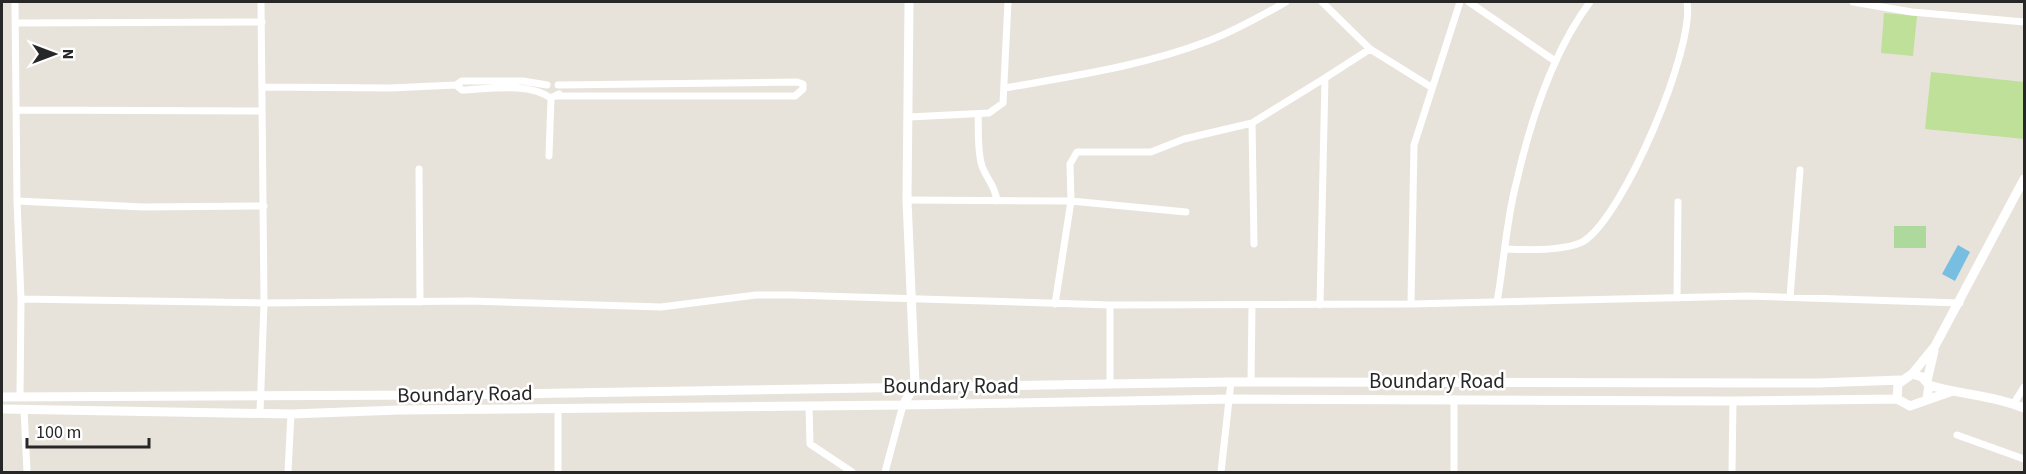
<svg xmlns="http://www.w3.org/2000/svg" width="2026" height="474" font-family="'Source Sans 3',sans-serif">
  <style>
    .green { fill: #adda9c }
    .pitch { fill: #bee099 }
    .water { fill: #78bee0 }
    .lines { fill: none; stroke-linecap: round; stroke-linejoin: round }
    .street { stroke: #fff; stroke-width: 7 }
    .secondary { stroke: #fff; stroke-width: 9 }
    .labels { text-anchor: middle; stroke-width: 5; stroke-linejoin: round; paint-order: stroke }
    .street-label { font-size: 21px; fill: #272727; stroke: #fff }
  </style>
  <rect width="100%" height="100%" fill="#e8e3da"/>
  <path class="green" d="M1894,226H1926V248H1894Z"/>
  <path class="pitch" d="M1884,13L1917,16L1913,56L1881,53Z
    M1931,72L2024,82V139L1925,129Z"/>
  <path class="water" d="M1958,245L1970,252L1955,281L1942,274Z"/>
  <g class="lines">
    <path class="street" d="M15,2L17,201L21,299L20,397
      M1322,2L1370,49L1431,87
      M1469,2L1555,61
      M1853,2L1912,12L2024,22
      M16,23L262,22
      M456,85L462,90C489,89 528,82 551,98L559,94
      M262,87L390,88L456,85L462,81H523L547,85
      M1005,88C1073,76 1143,66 1208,41C1235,31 1261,16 1286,2
      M558,96H795L803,89V84L797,82L558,85
      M17,110L262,111
      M978,114C979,131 977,151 982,166C987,180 995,185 997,201
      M909,117L989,113L1003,103L1008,2
      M1252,123L1254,244
      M549,156L551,98
      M419,169L420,302
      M907,200L1071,201L1186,212
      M17,201L143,207L264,206
      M1506,249C1526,250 1567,251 1584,241C1624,215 1695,48 1687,2
      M1790,297L1800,170
      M1677,298L1678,202
      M21,299L264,303L470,301L661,307L756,295H791L1110,305L1411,304L1748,296L1960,303
      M1497,302C1504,263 1506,222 1516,184C1530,122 1552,53 1590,2
      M1055,304L1071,201L1070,164L1077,152H1151L1184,139L1252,123L1325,78
      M1411,304L1414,145L1460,2
      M1110,305V385
      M1320,305L1325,78L1370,49
      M1251,382L1252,305
      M1454,399V472
      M2014,403L2024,387
      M809,406L810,444L852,472
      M24,409L27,472
      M558,409V472
      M260,413L264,303L261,2
      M1957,435L2024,459
      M288,472L291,414
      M885,472L903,405
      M1221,472L1231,382
      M1732,472L1733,401"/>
    <path class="secondary" d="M1912,374L1935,346L2024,179
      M1927,381L1934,351
      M1929,385C1960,395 1993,395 2024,408
      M2,397L445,395L1231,382L1818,383L1901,380
      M1927,399L1929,385L1922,377L1912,374L1898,384L1897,399L1910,406L1950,392
      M903,405L915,385L907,200L909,2
      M2,409L291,414L399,410L903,405L1229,399L1733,401L1897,399"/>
  </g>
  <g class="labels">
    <g class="street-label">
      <text x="1437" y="388">Boundary Road</text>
      <text x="951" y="393">Boundary Road</text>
      <text transform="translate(465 394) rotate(-1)" y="7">Boundary Road</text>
    </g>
  </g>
  <rect width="2026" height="474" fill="none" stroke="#272727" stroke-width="6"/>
  <g transform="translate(54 54) rotate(90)" stroke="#ffffff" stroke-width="4.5" paint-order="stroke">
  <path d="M0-4.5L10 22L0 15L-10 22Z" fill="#272727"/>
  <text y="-9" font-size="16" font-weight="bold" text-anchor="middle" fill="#272727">N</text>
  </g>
  <path d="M27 438v9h122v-9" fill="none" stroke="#272727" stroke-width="3"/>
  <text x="36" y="438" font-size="18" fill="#272727" stroke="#ffffff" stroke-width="4.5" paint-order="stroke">100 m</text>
</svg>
